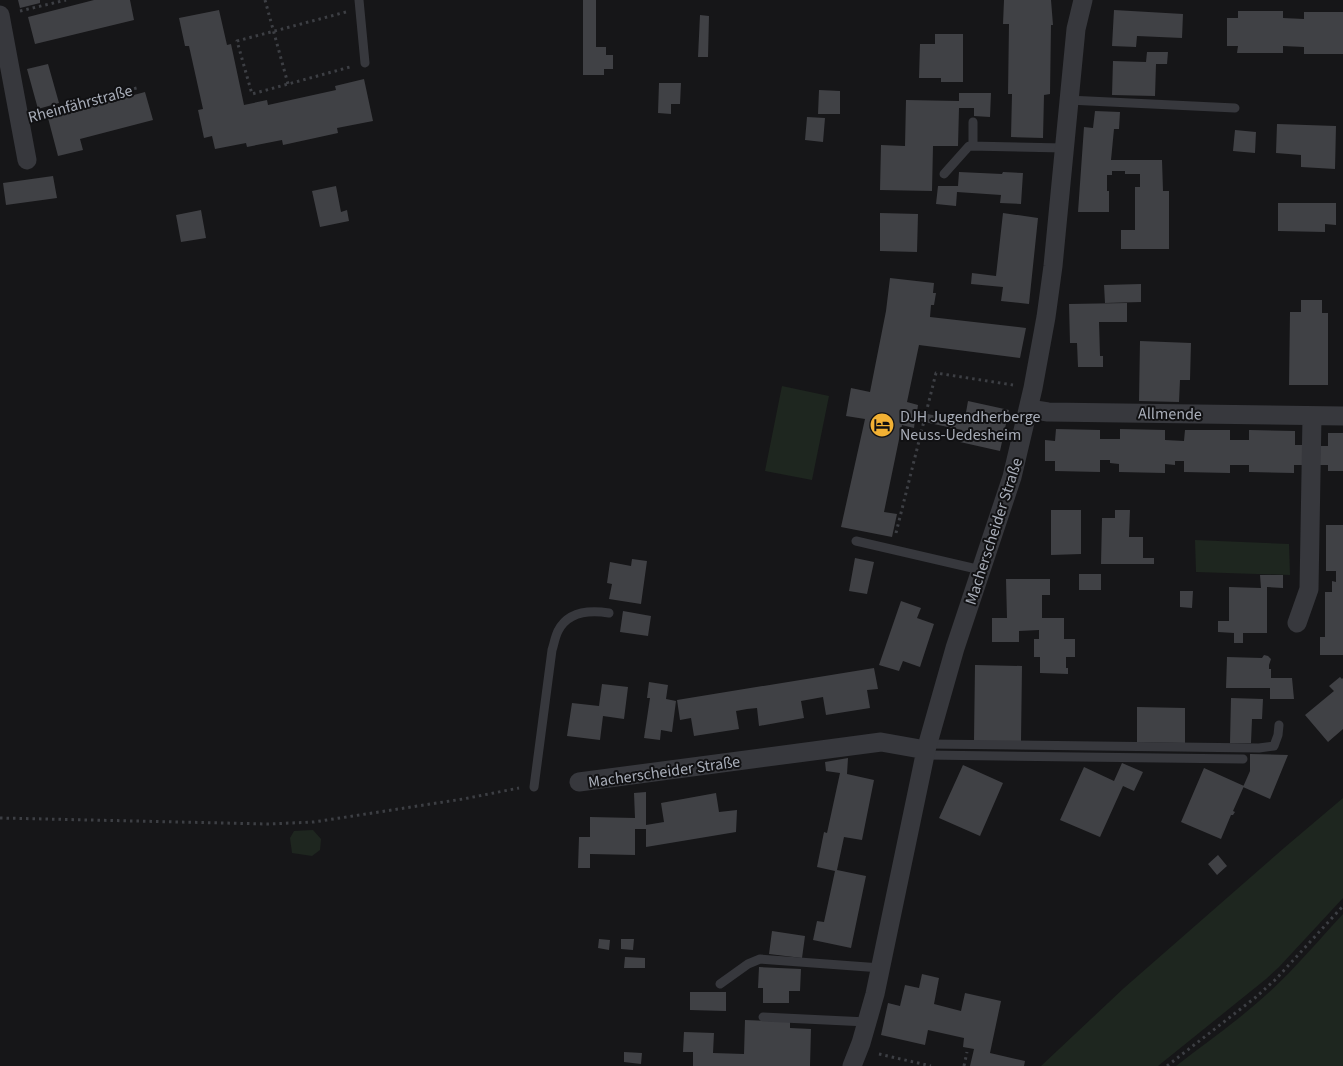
<svg xmlns="http://www.w3.org/2000/svg" width="1343" height="1066" font-family="'Source Sans 3',sans-serif">
  <style>
    .green { fill: #1e261f }
    .building { fill: #404145 }
    .lines { fill: none; stroke-linecap: round; stroke-linejoin: round }
    .path { stroke: #3d3f44; stroke-width: 3; stroke-dasharray: 2.5 4; stroke-linecap: butt }
    .service { stroke: #37383d; stroke-width: 9 }
    .minor { stroke: #37383d; stroke-width: 19 }
    .labels { text-anchor: middle; stroke-width: 4; stroke-linejoin: round; paint-order: stroke }
    .street-label { font-size: 16px; fill: #a8adb8; stroke: #111113 }
    .poi-label { font-size: 16px; fill: #a8adb8; stroke: #111113; text-anchor: start }
  </style>
  <rect width="100%" height="100%" fill="#161618"/>
  <path class="green" d="M782,386L829,396L812,480L765,471Z
    M1195,540L1289,544L1290,575L1196,572Z
    M1343,798V898L1279,967L1266,979L1158,1066H1041L1124,988L1284,848Z
    M313,830L321,839L320,850L312,856L292,853L290,838L294,831Z
    M1343,914V1066H1176C1203,1045 1232,1025 1258,1002C1289,976 1315,944 1343,914Z"/>
  <path class="building" d="M18,0H40V3L20,8Z
    M94,0H130L134,20L35,44L28,17Z
    M583,0H596V47H606V55H613V69H604V75H583Z
    M1004,0H1051L1053,25H1051L1050,94L1044,95L1043,138L1011,137L1012,94H1008L1009,24H1003Z
    M219,10L227,45L231,44L244,105L267,100L268,105L336,90L335,86L364,79L373,121L337,128L338,133L283,145L282,140L247,147L246,143L215,149L212,136L204,138L198,110L203,109L189,46H185L179,18Z
    M1114,10L1183,14L1182,38L1137,36L1136,47L1112,46Z
    M1238,11H1283V18L1304,19V12H1343V54H1304V47L1283,46V53H1237L1238,46H1227V18H1238Z
    M700,15L709,16L708,57H698Z
    M935,34H963V82H941V78H919L920,44H935Z
    M1147,52H1168L1167,64H1156L1155,96L1112,95L1113,61L1146,62Z
    M48,64L59,103L38,109L27,69Z
    M659,83H681L680,104H671V114L658,113Z
    M819,90L840,91V114H818Z
    M145,92L153,120L80,139L83,150L58,156L48,118Z
    M959,93H991L990,117L974,116V108H959L958,146H933L932,191L880,190L881,145L905,146L906,100L959,101Z
    M1095,111L1120,112L1119,129H1114L1111,160H1162L1163,191H1169V249H1121V230H1135V187H1140V174H1125V171H1112V175H1107V191H1109V212H1078L1084,127L1093,128Z
    M807,117L825,118L823,142L805,140Z
    M1277,124L1336,126L1335,169L1301,167V155L1276,153Z
    M1235,130L1256,132L1255,153L1233,151Z
    M959,172L1002,174L1003,172L1023,173L1021,204L1000,203L1001,195L957,192L956,206L936,204L938,186H958Z
    M53,176L57,198L6,205L3,183Z
    M336,186L341,212L347,210L349,221L320,227L312,191Z
    M1278,203H1336V225L1325,224V232L1278,231Z
    M201,210L206,238L181,242L176,215Z
    M880,213L918,214L917,252L880,251Z
    M1003,213L1038,218L1029,304L1001,301L1003,287L971,284L972,273L996,276Z
    M890,278L934,283L933,293H936L934,305H931L930,317L1026,328L1020,358L919,345L907,402L918,405L917,412L958,420L959,417L965,418L968,401L1009,410L1000,451L960,442L962,430L915,420L914,428L902,425L884,512L897,514L892,537L841,527L865,419L846,416L851,388L870,392L886,311Z
    M1141,284V302L1105,303L1104,285Z
    M1301,300H1322V313H1328V385H1289L1290,312H1301Z
    M1127,303V322H1099L1100,356H1103V367H1078L1077,343H1070L1069,304Z
    M1140,341L1191,343L1190,380H1180L1179,402L1139,401Z
    M1056,429L1100,430V439H1120V429L1165,430V440L1184,441L1185,430H1230V440H1249V430L1295,431V445H1304V465H1294V473L1249,472V465H1230V473L1184,472V461H1175V465L1165,464V473L1119,472V464L1110,463V460H1100V472L1055,471V461H1045V440L1055,441Z
    M1328,433H1343V471H1328V465H1317V446H1328Z
    M1051,510H1081V554L1051,555Z
    M1115,510H1130L1129,537H1143V558H1154V564H1101L1102,518H1115Z
    M1326,525H1343V655H1320V637H1325V592H1332V581L1336,582V571H1326Z
    M855,558L874,562L867,594L849,591Z
    M632,559L647,561L641,604L609,599L612,584L607,583L610,562L631,566Z
    M1079,574H1101V590H1079Z
    M1260,575H1283V588L1267,587V633H1243V643H1234V633L1218,632V621H1229V587L1261,588Z
    M1006,579H1050V595H1042V618H1064V639H1075V657H1066V668H1068V674L1040,673V657H1034V639H1039V630L1019,631V642H992V618H1007Z
    M1180,591H1193L1192,608L1180,607Z
    M901,601L921,608L917,618L934,624L920,667L903,661L899,671L879,665Z
    M623,611L651,616L648,636L620,632Z
    M1264,655L1268,656L1271,659L1269,665V669H1271V678H1292L1294,699H1270V688H1226L1227,657L1262,658Z
    M975,665L1022,666L1021,741H974Z
    M874,668L878,689L867,690L870,708L826,715L823,697L801,701L804,718L759,726L757,708L747,709L736,711L739,729L694,736L691,718L680,720L677,700Z
    M1340,677L1342,679L1343,678V729L1328,742L1305,715L1334,691L1329,686Z
    M649,682L668,685L666,699L676,701L672,732L661,730L660,740L644,738L650,698H647Z
    M602,684L628,687L624,719L603,716L600,740L567,736L572,703L599,706Z
    M1231,698L1263,699L1262,719H1252L1251,743H1230Z
    M1137,707L1185,708V743L1137,742Z
    M1250,754L1288,755L1270,799L1243,787L1250,771Z
    M848,758L847,774L874,780L862,840L844,837L837,870L866,876L851,948L813,940L817,921L824,922L835,871L817,867L824,832L827,833L840,773L826,771L825,762Z
    M1122,763L1143,772L1134,791L1123,786L1100,837L1060,820L1084,767L1114,781Z
    M963,765L1003,783L980,836L939,818Z
    M1204,768L1244,786L1233,811L1235,812L1233,815H1231L1221,839L1181,822Z
    M646,792V825L664,822L661,803L716,793L719,812L737,810L736,832L646,847V829H635V855L590,854V868H578L579,837H590V817L635,818L634,793Z
    M1218,855L1227,866L1217,875L1208,864Z
    M772,931L805,936L802,958L769,954Z
    M599,939L610,940L609,950L598,948Z
    M621,939H634L633,950L621,949Z
    M625,957L645,958V968H624Z
    M759,967L801,969L800,991H789V1003H763V988H758Z
    M922,974L939,978L934,1004L961,1011L965,993L1001,1001L990,1053L1025,1061L1024,1066H970L974,1049L963,1047L964,1038L928,1030L925,1045L881,1035L888,1003L900,1006L905,985L919,988Z
    M690,992H726V1011L690,1010Z
    M745,1020L790,1022V1028L811,1029L810,1066H693V1052H683L684,1032L714,1033L713,1053L744,1054Z
    M624,1052L642,1053L641,1064L624,1062Z"/>
  <g class="lines">
    <path class="path" d="M265,0L288,84
      M20,11L66,0
      M346,12L237,41L252,94L350,67
      M40,114L140,87
      M896,533L936,373L1013,385
      M0,818L268,824L314,822L463,799L519,788
      M879,1054L931,1066
      M964,1066L967,1052
      M1167,1066L1256,997L1276,979L1343,906"/>
    <path class="service" d="M359,0L365,63
      M1068,100L1235,108
      M973,146V122
      M944,174L969,146L1064,148
      M856,541L981,570
      M928,744L1259,748L1274,746L1278,735L1279,725
      M925,755L1243,759
      M534,787L552,650C554,644 555,637 558,631C568,611 590,610 609,613
      M720,984L748,964L760,959L881,968
      M763,1017L867,1022"/>
    <path class="minor" d="M0,15L27,160
      M1029,409L1048,412L1343,416
      M1297,623L1309,589L1312,416
      M579,782L881,742L926,750
      M852,1066L861,1043L875,994L926,750L955,648L1012,477L1033,388L1046,317L1053,266L1076,29L1083,0"/>
  </g>
  <defs>
    <symbol id="hotel-disc" viewBox="-11 -11 22 22"><circle r="9.5" fill="#f2b134" stroke="#111113"/><path d="M-6-4.5h1.5V1H6V5H4.5V3h-9V5H-6ZM-4 0a1.8 1.8 0 1 1 3.6 0ZM.5 0V-2.5h3Q6-2.5 6 0Z" fill="#111"/></symbol>
  </defs>
  <g fill-rule="evenodd">
    <use href="#hotel-disc" x="868" y="411" width="28" height="28"/>
  </g>
  <g class="labels">
    <g class="street-label">
      <text transform="translate(80 103) rotate(-15)" y="6">Rheinfährstraße</text>
      <text transform="translate(1170 413) rotate(1)" y="6">Allmende</text>
      <text transform="translate(993 531) rotate(-72)" y="6">Macherscheider Straße</text>
      <text transform="translate(664 771) rotate(-8)" y="6">Macherscheider Straße</text>
    </g>
    <g class="poi-label">
      <text x="900" y="422">DJH Jugendherberge<tspan x="900" dy="18">Neuss-Uedesheim</tspan></text>
    </g>
  </g>
</svg>
